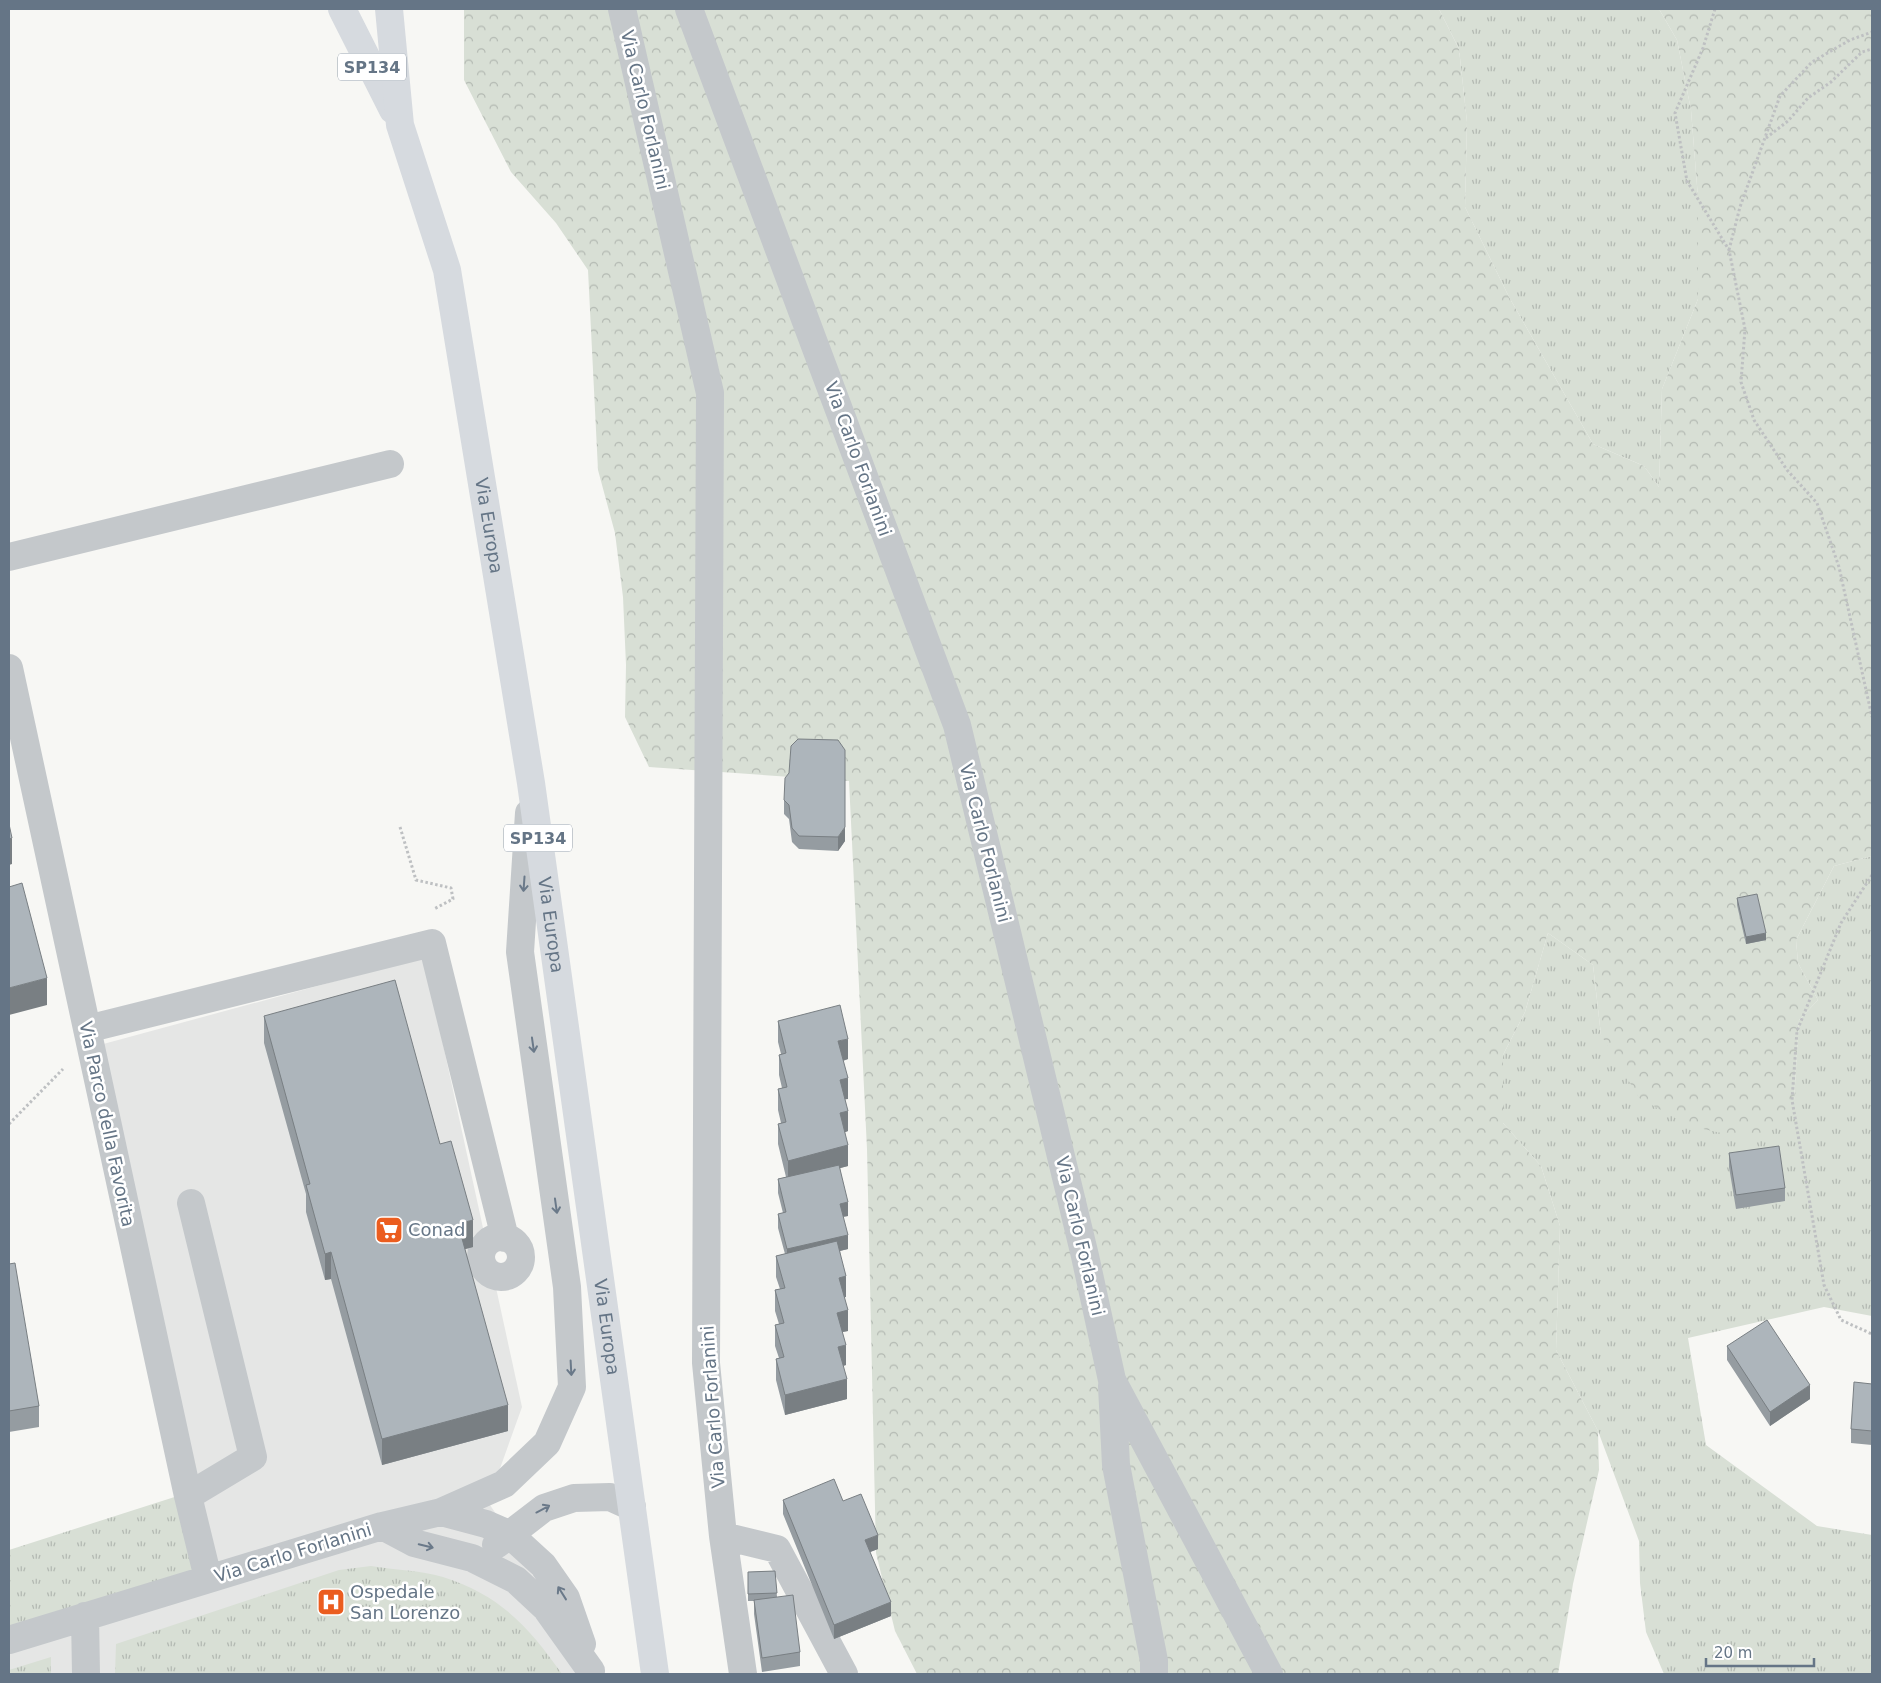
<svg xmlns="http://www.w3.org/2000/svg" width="1881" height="1683" font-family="'DejaVu Sans',sans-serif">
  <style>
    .built { fill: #e5e6e5 }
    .grass { fill: url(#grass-tufts) }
    .forest { fill: url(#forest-crowns) }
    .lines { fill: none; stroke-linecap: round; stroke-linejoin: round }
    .path { stroke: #bec0c2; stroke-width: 3; stroke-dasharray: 2.5 2.5; stroke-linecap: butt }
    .minor { stroke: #c4c8cb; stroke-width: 28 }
    .major { stroke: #d6dadf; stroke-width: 28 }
    .wall { fill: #959ca1 }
    .shaded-wall { fill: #797f83 }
    .building { fill: #adb5bb; stroke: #797f83 }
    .oneway { stroke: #6a7989 }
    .labels { text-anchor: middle; stroke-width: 5; stroke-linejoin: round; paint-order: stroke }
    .shield { fill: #fff; stroke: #939eaa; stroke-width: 1 }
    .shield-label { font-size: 16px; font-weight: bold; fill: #657586 }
    .street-label { font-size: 18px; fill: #657586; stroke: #fff }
    .poi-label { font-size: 18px; fill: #657586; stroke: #fff; text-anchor: start }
  </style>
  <defs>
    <pattern id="grass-tufts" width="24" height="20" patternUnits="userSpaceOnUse" patternTransform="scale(1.25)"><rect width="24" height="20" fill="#d8dfd5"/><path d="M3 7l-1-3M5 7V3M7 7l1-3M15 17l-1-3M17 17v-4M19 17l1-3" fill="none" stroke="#b3b9b2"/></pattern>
    <pattern id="forest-crowns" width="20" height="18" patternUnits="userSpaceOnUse" patternTransform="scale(1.25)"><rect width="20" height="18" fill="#d8dfd5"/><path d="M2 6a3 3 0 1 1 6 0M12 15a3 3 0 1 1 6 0" fill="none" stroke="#b3b9b2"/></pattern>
  </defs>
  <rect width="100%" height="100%" fill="#f7f7f4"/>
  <path class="built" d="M424,957L522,1407L488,1502L593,1659L595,1674H9V1632L204,1572L96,1046Z"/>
  <path class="grass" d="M1439,9H1659L1677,40L1691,110L1698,198V299L1662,389L1659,487L1644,466L1593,444L1509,297L1465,207L1467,122L1459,49Z
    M1872,856V1316L1824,1307L1688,1338L1706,1445L1817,1526L1872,1535V1674H1664L1646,1632L1640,1583L1639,1541L1598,1431L1556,1350L1560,1226L1541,1166L1503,1123V1055L1525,1012L1548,933L1593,965L1601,1035L1794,1100L1799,1020L1818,1000L1798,963L1796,940L1834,866Z
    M187,1493L204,1572L9,1632V1550Z
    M371,1566C394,1570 420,1570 443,1577C500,1595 529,1627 562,1674H115L116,1644L339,1570Z
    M51,1657V1674H9V1670Z"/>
  <path class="forest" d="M464,9H1439L1459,49L1467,122L1465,207L1509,297L1593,444L1644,466L1659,487L1662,389L1698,299V198L1691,110L1677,40L1659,9H1872V856L1834,866L1796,940L1798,963L1818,1000L1799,1020L1794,1100L1757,1141L1690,1126L1639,1098L1601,1035L1593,965L1548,933L1525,1012L1503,1055V1123L1541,1166L1560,1226L1556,1350L1598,1431L1599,1470L1573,1584L1558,1674H917L895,1631L876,1553L867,1149L849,781L649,767L625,717L626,665L623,597L615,533L598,470L588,270L556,223L511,172L464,80Z"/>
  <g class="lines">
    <path class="path" d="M1715,9L1703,48L1675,113L1687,181L1729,250L1745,329L1741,382L1754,420L1787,470L1817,503L1839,567L1872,717
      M1766,138L1788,121L1808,98L1831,82L1862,52L1872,49
      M1729,250L1740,207L1780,96L1812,62L1850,40L1872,32
      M400,827L416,880L451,888L453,899L434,909
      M1872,875L1841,923L1797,1031L1792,1100L1824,1285L1841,1320L1872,1334
      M9,1124L63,1069"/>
    <path class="minor" d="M622,9L710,393L706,1363L723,1536L743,1674
      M689,9L957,725L1085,1256L1112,1380L1269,1674
      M9,557L390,464
      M9,668L188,1496L208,1578
      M87,1029L432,943L505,1238
      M481 1257a20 20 0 1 1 40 0a20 20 0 1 1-40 0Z
      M1112,1386L1116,1465L1154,1661V1674
      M188,1496L253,1457L191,1203
      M441,1512L486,1524L509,1534L543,1565L566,1598L582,1644
      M382,1526L414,1543L472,1558L516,1580L546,1608L591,1671
      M723,1536L777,1549L844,1674
      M496,1545L544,1508L574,1498L610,1497L632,1507
      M85,1616L86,1674
      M9,1640L382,1526L441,1512L504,1484L547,1443L572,1387L567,1287L520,952L529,813"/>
    <g class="major">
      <path d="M342,9L393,110"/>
      <path id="s1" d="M389,9L400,125L447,270L531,783L655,1674"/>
    </g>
  </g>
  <path class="wall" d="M784,800L845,841L838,851L799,849L792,842L789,819L784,814Z
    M1737,898L1766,940L1746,944L1737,905Z
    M264,1016L440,1144L473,1247L465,1249L508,1431L382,1465L331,1279L325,1280L306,1212V1194L264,1043Z
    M778,1021L848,1059L843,1061L848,1099H845L848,1131L845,1132L848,1166L840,1168L848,1216L843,1217L848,1249L840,1251L846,1297H844L848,1331L842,1332L846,1365L843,1366L847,1399L785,1415L776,1380V1359L779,1358L775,1346V1325L779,1324L775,1311V1290L780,1289L776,1277V1256L785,1254L778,1228V1214L783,1213L778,1193V1179L786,1177L778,1144V1124L781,1123L778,1110V1089L782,1088L779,1075V1055L781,1054L778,1042Z
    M1729,1153L1785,1188V1201L1736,1209L1729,1167Z
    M9,1264L39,1406V1427L9,1432Z
    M1727,1346L1810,1399L1770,1426L1727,1360Z
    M1872,1384V1445L1851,1443V1429Z
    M783,1500L843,1501L878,1549L870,1552L891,1616L834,1639L783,1514Z
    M775,1571L777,1597L800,1652V1666L762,1672L754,1614V1601H748V1572Z"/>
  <path class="shaded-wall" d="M845,827V841L838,851V837Z
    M12,838V864L9,865V839Z
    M1766,933V940L1746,944V937Z
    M47,978V1005L9,1015V988Z
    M848,1039V1059L838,1062V1041Z
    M848,1078V1099L840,1100V1080Z
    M848,1111V1131L840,1134V1113Z
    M848,1145V1166L788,1182V1161Z
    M848,1202V1216L840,1217V1204Z
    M473,1220V1247L458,1251V1224Z
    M848,1235V1249L787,1263V1249Z
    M331,1252V1279L325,1280V1254Z
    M846,1276V1297L839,1299V1278Z
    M848,1310V1331L837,1333V1313Z
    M846,1345V1365L838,1367V1347Z
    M847,1379V1399L785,1415V1395Z
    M1810,1385V1399L1770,1426V1412Z
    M508,1405V1431L382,1465V1439Z
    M878,1535V1549L865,1554V1540Z
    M891,1602V1616L834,1639V1625Z"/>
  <path class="building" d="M798,739L838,740L845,750V827L838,837L799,836L792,828L789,805L784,800L785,778L789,773L791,746Z
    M9,824L12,838L9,839Z
    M22,883L47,978L9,988V887Z
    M1757,894L1766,933L1746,937L1737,898Z
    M395,980L440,1144L451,1141L473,1220L458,1224L508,1405L382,1439L331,1252L325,1254L306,1185L310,1184L264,1016Z
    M840,1005L848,1039L838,1041L848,1078L840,1080L848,1111L840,1113L848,1145L788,1161L778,1124L786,1122L778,1089L787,1087L779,1055L786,1053L778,1021Z
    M1779,1146L1785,1188L1736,1195L1729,1153Z
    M839,1165L848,1202L840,1204L848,1235L787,1249L778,1214L786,1212L778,1179Z
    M837,1241L846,1276L839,1278L848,1310L837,1313L846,1345L838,1347L847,1379L785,1395L776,1359L784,1357L775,1325L784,1323L775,1290L785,1288L776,1256Z
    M15,1263L39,1406L9,1411V1264Z
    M1767,1320L1810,1385L1770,1412L1727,1346Z
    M1854,1382L1872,1384V1431L1851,1429Z
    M834,1479L843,1501L861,1494L878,1535L865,1540L891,1602L834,1625L783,1500Z
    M775,1571L777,1593L748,1594V1572Z
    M793,1595L800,1652L762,1658L754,1600Z"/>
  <defs><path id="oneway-shaft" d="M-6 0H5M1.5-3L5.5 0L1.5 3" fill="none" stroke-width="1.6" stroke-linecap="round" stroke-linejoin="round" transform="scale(1.25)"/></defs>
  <g class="oneway">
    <use href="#oneway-shaft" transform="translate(524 884) rotate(94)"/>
    <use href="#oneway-shaft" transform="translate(533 1045) rotate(82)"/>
    <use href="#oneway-shaft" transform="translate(556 1206) rotate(82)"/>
    <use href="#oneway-shaft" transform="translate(571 1368) rotate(87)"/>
    <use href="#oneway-shaft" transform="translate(543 1509) rotate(-28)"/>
    <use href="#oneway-shaft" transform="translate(426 1546) rotate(14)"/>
    <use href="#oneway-shaft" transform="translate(562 1593) rotate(-122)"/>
  </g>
  <defs>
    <symbol id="supermarket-square" viewBox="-11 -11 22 22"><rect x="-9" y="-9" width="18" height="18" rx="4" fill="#eb5d1f" stroke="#fff"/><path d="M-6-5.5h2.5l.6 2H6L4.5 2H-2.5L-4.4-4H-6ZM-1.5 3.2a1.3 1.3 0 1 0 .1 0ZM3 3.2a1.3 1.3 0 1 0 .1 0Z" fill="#fff"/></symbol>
    <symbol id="hospital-square" viewBox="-11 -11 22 22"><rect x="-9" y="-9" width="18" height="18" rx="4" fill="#eb5d1f" stroke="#fff"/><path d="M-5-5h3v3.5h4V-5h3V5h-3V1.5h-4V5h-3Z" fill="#fff"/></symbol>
  </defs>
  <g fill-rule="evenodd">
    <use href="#supermarket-square" x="373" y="1214" width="32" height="32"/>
    <use href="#hospital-square" x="315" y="1586" width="32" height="32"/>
  </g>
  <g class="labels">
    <g class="shield">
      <rect x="338" y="53.5" width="68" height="27" rx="4"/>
      <rect x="504" y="824.5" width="68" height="27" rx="4"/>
    </g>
    <g class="shield-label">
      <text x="372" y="73">SP134</text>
      <text x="538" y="844">SP134</text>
    </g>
    <g class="street-label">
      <text transform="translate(645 110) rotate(77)" y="6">Via Carlo Forlanini</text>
      <text transform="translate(858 459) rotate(70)" y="6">Via Carlo Forlanini</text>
      <text dy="6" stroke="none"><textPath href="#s1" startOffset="528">Via Europa</textPath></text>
      <text transform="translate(985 843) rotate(76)" y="6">Via Carlo Forlanini</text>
      <text dy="6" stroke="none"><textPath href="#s1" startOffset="932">Via Europa</textPath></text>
      <text transform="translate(107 1124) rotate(78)" y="6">Via Parco della Favorita</text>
      <text transform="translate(1080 1236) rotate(77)" y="6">Via Carlo Forlanini</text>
      <text dy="6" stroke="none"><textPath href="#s1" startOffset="1338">Via Europa</textPath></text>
      <text transform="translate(713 1407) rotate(-94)" y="6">Via Carlo Forlanini</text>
      <text transform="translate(293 1553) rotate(-17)" y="6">Via Carlo Forlanini</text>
    </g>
    <g class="poi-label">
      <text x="408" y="1236">Conad</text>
      <text x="350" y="1598">Ospedale<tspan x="350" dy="21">San Lorenzo</tspan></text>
    </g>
  </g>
  <rect width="1881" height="1683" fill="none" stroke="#657586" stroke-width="20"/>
  <path d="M1706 1658v8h108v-8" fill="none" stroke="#657586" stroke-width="2.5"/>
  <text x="1714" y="1658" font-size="15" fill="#657586" stroke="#ffffff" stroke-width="4" paint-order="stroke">20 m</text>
</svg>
